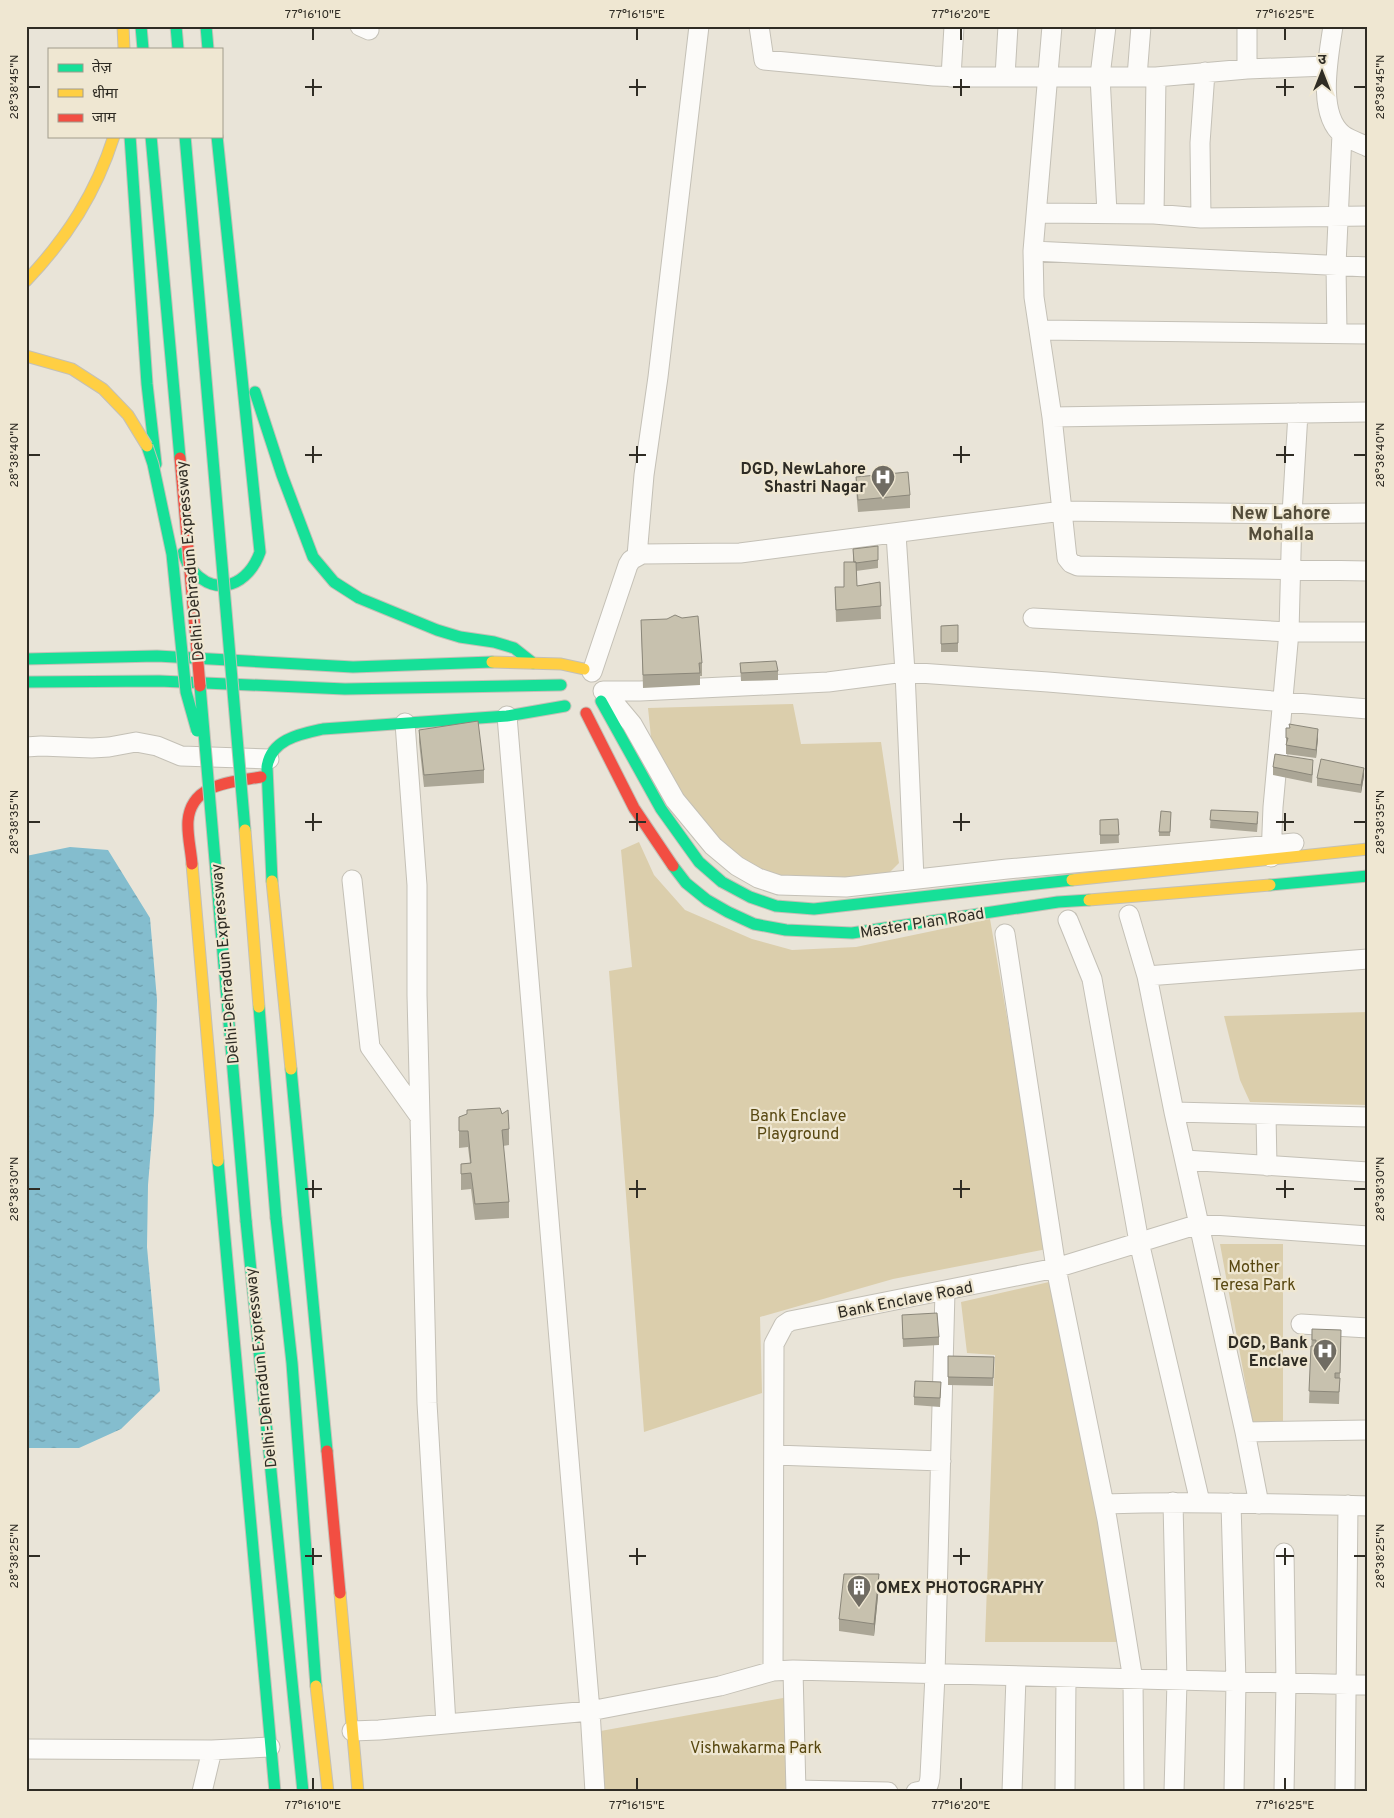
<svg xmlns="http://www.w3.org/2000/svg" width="1394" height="1818" font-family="Overpass,'Noto Sans Devanagari',sans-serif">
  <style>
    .green { fill: #dbceac }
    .water { fill: url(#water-ripples) }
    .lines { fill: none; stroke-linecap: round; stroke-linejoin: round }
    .street-casing { stroke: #c4c0b6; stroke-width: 21 }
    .fast-casing { stroke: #c4c0b6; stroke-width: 13 }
    .slow-casing { stroke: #c4c0b6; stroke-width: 13 }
    .jam-casing { stroke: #c4c0b6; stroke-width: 13 }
    .street { stroke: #fcfbf9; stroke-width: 19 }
    .fast { stroke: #16e098; stroke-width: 11 }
    .slow { stroke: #ffcf43; stroke-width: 11 }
    .jam { stroke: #f24e42; stroke-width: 11 }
    .fast-bridge-casing { stroke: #c4c0b6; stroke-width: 13; stroke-linecap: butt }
    .slow-bridge-casing { stroke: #c4c0b6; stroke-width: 13; stroke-linecap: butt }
    .jam-bridge-casing { stroke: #c4c0b6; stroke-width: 13; stroke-linecap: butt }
    .fast-bridge { stroke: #16e098; stroke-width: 11 }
    .slow-bridge { stroke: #ffcf43; stroke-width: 11 }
    .jam-bridge { stroke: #f24e42; stroke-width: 11 }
    .wall { fill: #aba696 }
    .shaded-wall { fill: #8b877a }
    .building { fill: #c7c1ae; stroke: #8b877a }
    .ticks { fill: none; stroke: #2f2c24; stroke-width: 2 }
    .labels { text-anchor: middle; stroke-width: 4.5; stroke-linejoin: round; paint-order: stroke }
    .poi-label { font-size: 16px; font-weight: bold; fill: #2f2c24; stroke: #efe7d2; text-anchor: end }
    .street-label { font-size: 16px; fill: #2f2c24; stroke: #efe7d2 }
    .park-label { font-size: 16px; fill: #574710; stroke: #efe7d2 }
    .neighbourhood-label { font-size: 18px; font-weight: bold; fill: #534c3a; stroke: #efe7d2 }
    .neatline { fill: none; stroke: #2f2c24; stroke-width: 2 }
    .ticks-label { font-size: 12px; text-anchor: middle; fill: #2f2c24 }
  </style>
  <defs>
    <pattern id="water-ripples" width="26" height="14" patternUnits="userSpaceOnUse" patternTransform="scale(1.25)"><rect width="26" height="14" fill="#84bdce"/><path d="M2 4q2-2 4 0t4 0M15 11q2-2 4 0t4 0" fill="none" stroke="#6c9aa7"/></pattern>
  </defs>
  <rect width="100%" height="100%" fill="#e9e4d8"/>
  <path class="green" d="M793,704L801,744L881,742L899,863L882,880L779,885L726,858L681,806L652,747L648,708Z
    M639,842L654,875L685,910L752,939L792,950L856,947L990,919L1047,1249L893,1279L760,1317L762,1393L644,1432L609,971L632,967L621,850Z
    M1368,1012V1105L1250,1102L1240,1080L1224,1016Z
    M1220,1244H1283V1421L1253,1425Z
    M1058,1280L1118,1642H985L995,1355L967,1353L961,1302Z
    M800,1695L803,1792H600L595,1732Z"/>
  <path class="water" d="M70,847L108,850L150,918L157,1000L154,1112L148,1185L147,1247L160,1391L121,1429L79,1448H26V856Z"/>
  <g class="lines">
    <defs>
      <path id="street" d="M360,26L369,30
        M759,26L764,60L934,76L966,77H1156L1247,69L1327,66
        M1052,26L1033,251L1034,297L1052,417L1067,558L1071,563L1078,566L1368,571
        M1106,26L1100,76L1107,213
        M1333,26C1329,55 1316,114 1343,135C1350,140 1360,143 1368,147
        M1247,69V26
        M1005,76L1008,26
        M951,77L954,26
        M1137,77L1141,26
        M1037,213L1154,214L1201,218L1368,216
        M1154,214L1156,77
        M1201,218L1200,143L1205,72
        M1033,251L1368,267
        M1039,330L1368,334
        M1337,333L1336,265L1342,134
        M1052,417L1368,412
        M896,534L905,672L914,879
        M637,556L644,475L658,377L699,26
        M1033,618L1289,632H1368
        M592,672L628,565L631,560L642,554L740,553L1062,511L1292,514L1368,513
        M603,691H640L828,682L905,672L1048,682L1368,709
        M606,693L632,724L675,800L713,846L737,866L758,878L779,885L846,887L1007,869L1294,843
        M507,716L590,1711L595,1792
        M405,723L417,885V995L427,1403L446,1724
        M26,747L41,746L92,748L109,747L136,742L157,746L181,756L269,759
        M1271,857L1273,807L1289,632L1292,514L1298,413
        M352,880L370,1047L420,1117
        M1129,915L1147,976L1174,1112L1245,1432L1368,1430
        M1068,920L1092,979L1139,1242L1200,1502
        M1005,934L1056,1268L1107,1519L1133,1680L1134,1792
        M1147,976L1368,959
        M1174,1112L1368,1117
        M1266,1115L1267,1166
        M1185,1160L1368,1172
        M1301,1324L1368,1328
        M1245,1432L1259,1504
        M775,1455L941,1461
        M1173,1502L1177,1681L1174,1792
        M1231,1503L1236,1682L1234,1792
        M1104,1504C1192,1501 1280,1504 1368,1506
        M793,1670L796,1792
        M773,1671L774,1344L784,1325L790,1321L1056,1268L1199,1224L1368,1236
        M352,1731L379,1730L590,1711L720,1686L773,1671L793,1670L1368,1685
        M26,1749L212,1750L270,1747
        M796,1790L888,1792
        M202,1792L212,1750
        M916,1792C926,1791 929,1787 930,1777L935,1675L945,1291
        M1012,1792L1016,1677
        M1065,1792L1066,1678
        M1284,1792L1286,1683L1284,1553
        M1345,1792L1348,1505"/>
      <path id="fast" d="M141,26L143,49
        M176,26L178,49
        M206,26L208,49
        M130,136L147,384L156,464
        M255,392L282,475L313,557L334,582L359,598L437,630L460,637L494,642L514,648L533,663
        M183,553C186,559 187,566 192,570C217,599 249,584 260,552L217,136
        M26,659L157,656L353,667L492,662
        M26,682L159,681L345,689L561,685
        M601,701L661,809L699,862L722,882L750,897L776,906L814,909L1072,880
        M673,866L686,883L707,900L728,912L754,924L786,930L852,933L1058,902L1089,900
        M272,881L267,767C271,739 300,734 323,729L507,716L565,706
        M1270,885L1368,876
        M291,1069L327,1451
        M218,1161L275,1792
        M276,1218L292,1363L316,1686
        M246,1221L303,1792"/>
      <path id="slow" d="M123,26L124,49
        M26,281C67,238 96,193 114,136
        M492,662L561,664L584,669
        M192,864L218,1161
        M1072,880L1368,849
        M272,881L291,1069
        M1089,900L1270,885
        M340,1593L358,1792
        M316,1686L328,1792"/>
      <path id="jam" d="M586,713L634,808L673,866
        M192,864C191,850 187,835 188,821C191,783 232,782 261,777
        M327,1451L340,1593"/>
    </defs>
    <use href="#street" class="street-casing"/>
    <use href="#fast" class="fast-casing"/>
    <use href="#slow" class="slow-casing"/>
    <use href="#jam" class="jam-casing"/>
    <use href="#street" class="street"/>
    <use href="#fast" class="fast"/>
    <use href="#slow" class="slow"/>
    <use href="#jam" class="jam"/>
    <defs>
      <path id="fast-bridge" d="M151,136L180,458
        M185,136L245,830
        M147,446L153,464L172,554L186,692L197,731
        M200,686L246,1221
        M259,1007L276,1218"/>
      <path id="slow-bridge" d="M26,356L72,369L103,389L128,415L147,446
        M245,830L259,1007"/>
      <path id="jam-bridge" d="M180,458L200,686"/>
    </defs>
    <use href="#fast-bridge" class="fast-bridge-casing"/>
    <use href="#slow-bridge" class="slow-bridge-casing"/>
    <use href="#jam-bridge" class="jam-bridge-casing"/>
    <use href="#fast-bridge" class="fast-bridge"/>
    <use href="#slow-bridge" class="slow-bridge"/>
    <use href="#jam-bridge" class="jam-bridge"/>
  </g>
  <path class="wall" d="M856,477L910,495V508L858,512L856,489Z
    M878,546V568L856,571L857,586L880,582L881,619L836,622L835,587H844L853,562V549Z
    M641,620L702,663V676H700V685L643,688Z
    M958,625V652H941V626Z
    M740,663L778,671V680L741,681Z
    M1286,728L1318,738L1316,758L1286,754Z
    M419,730L484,770V783L424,787L419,742Z
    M1273,767L1313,768L1312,783L1273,775Z
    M1364,776L1361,793L1317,786V778Z
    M1211,810L1258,821L1257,832L1210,828Z
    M1171,812L1170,836H1159V832Z
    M1118,819L1119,843L1100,844V820Z
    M502,1114L509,1129V1145L503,1146L509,1202V1218L475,1220L471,1189L461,1190V1164L470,1163L468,1147L459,1148V1117Z
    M902,1315L939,1337V1345L903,1347Z
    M1312,1329L1341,1342L1339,1404L1309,1403Z
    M948,1356L994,1357L993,1386L948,1385Z
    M941,1390L940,1407L914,1405V1397Z
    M879,1586L874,1636L839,1631V1619Z"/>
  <path class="shaded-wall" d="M1318,729V738L1316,758V750Z
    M1364,768V776L1361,793V785Z
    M879,1574V1586L874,1636V1624Z"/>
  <path class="building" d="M908,472L910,495L858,500L856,477Z
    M878,546V560L856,563V562H854L853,549Z
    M844,562H856L857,586L880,582L881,606L836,610L835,587H844Z
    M675,615L682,618L698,616L702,663H699L700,673L643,675L641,620L667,619Z
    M958,625V643L941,644V626Z
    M776,661L778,671L741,673L740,663Z
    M478,721L484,770L424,775L419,730Z
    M1289,724L1318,729L1316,750L1286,745L1288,738H1286V728H1290Z
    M1275,754L1313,760L1312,775L1273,767Z
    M1321,759L1364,768L1361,785L1317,778Z
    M1211,810L1258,812L1257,824L1210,820Z
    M1161,811L1171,812L1170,832H1159Z
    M1118,819L1119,835H1100V820Z
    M500,1108L502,1114L508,1110L509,1129L502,1130L509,1202L475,1204L471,1173L461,1174V1164L471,1163L468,1131H459V1117L467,1114V1110Z
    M937,1313L939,1337L903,1339L902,1315Z
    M1312,1329L1341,1330L1340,1373H1335V1378H1340L1339,1392L1309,1391L1311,1346H1316V1340H1312Z
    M948,1356L994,1357L993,1378L948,1377Z
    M915,1381L941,1382L940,1398L914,1397Z
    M844,1574H879L874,1624L839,1619Z"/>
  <path class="ticks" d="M313,28V40M637,28V40M961,28V40M1285,28V40M313,79V96M637,79V96M961,79V96M1285,79V96M28,87H40M305,87H322M629,87H646M953,87H970M1276,87H1294M1354,87H1366M313,446V463M637,446V463M961,446V463M1285,446V463M28,455H40M305,455H322M629,455H646M953,455H970M1276,455H1294M1354,455H1366M313,813V831M637,813V831M961,813V831M1285,813V831M28,822H40M305,822H322M629,822H646M953,822H970M1276,822H1294M1354,822H1366M313,1180V1198M637,1180V1198M961,1180V1198M1285,1180V1198M28,1189H40M305,1189H322M629,1189H646M953,1189H970M1276,1189H1294M1354,1189H1366M313,1548V1565M637,1548V1565M961,1548V1565M1285,1548V1565M28,1556H40M305,1556H322M629,1556H646M953,1556H970M1276,1556H1294M1354,1556H1366M313,1778V1790M637,1778V1790M961,1778V1790M1285,1778V1790"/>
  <defs>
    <symbol id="hospital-pin" viewBox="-11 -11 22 30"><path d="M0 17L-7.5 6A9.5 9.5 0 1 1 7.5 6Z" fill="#706c63" stroke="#efe7d2"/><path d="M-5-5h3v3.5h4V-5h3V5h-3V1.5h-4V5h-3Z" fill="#fff"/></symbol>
    <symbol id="building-pin" viewBox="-11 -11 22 30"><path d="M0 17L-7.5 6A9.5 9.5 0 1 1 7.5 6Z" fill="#706c63" stroke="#efe7d2"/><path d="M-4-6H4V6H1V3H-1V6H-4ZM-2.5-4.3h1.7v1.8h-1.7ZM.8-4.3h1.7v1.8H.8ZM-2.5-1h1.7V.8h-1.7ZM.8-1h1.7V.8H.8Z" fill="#fff"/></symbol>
  </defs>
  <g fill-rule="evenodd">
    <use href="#hospital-pin" x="869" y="463" width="28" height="38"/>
    <use href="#hospital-pin" x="1311" y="1337" width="28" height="38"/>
    <use href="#building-pin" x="845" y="1573" width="28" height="38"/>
  </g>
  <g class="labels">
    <g class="poi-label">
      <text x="866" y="474">DGD, NewLahore<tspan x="866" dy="18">Shastri Nagar</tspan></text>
      <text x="1308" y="1348">DGD, Bank<tspan x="1308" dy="18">Enclave</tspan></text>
      <text x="876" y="1593" text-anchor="start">OMEX PHOTOGRAPHY</text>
    </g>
    <g class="street-label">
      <text transform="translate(189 561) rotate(-95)" y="6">Delhi-Dehradun Expressway</text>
      <text transform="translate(922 922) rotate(-9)" y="6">Master Plan Road</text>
      <text transform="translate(224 964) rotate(-95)" y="6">Delhi-Dehradun Expressway</text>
      <text transform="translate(905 1299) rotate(-11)" y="6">Bank Enclave Road</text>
      <text transform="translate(260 1368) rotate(-96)" y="6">Delhi-Dehradun Expressway</text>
    </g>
    <g class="park-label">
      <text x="798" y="1121">Bank Enclave<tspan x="798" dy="18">Playground</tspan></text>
      <text x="1254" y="1272">Mother<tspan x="1254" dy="18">Teresa Park</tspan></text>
      <text x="756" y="1753">Vishwakarma Park</text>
    </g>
    <g class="neighbourhood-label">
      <text x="1281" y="519">New Lahore<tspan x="1281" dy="21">Mohalla</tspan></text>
    </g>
  </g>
  <rect width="1394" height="1818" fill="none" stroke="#efe7d2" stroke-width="55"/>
  <rect x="48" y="48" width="175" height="90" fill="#efe7d2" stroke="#a29c8c"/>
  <rect x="58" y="64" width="25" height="8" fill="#16e098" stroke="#a29c8c"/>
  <text x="92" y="72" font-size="15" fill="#2f2c24">तेज़</text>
  <rect x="58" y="89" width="25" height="8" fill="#ffcf43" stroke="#a29c8c"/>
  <text x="92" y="98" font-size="15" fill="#2f2c24">धीमा</text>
  <rect x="58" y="114" width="25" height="8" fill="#f24e42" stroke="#a29c8c"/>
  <text x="92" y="122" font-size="15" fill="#2f2c24">जाम</text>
  <g transform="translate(1322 72)" stroke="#efe7d2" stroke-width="4" paint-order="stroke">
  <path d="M0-4L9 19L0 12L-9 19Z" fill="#2f2c24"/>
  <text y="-8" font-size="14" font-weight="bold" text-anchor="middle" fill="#2f2c24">उ</text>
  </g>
  <rect x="28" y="28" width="1338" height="1762" class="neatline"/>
  <g class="ticks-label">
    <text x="313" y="18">77°16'10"E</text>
    <text x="637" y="18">77°16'15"E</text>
    <text x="961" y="18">77°16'20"E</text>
    <text x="1285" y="18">77°16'25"E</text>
    <text transform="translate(14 87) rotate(-90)" y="4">28°38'45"N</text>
    <text transform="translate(1380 87) rotate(-90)" y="4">28°38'45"N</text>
    <text transform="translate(14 455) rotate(-90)" y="4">28°38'40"N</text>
    <text transform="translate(1380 455) rotate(-90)" y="4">28°38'40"N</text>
    <text transform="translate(14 822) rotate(-90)" y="4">28°38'35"N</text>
    <text transform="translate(1380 822) rotate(-90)" y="4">28°38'35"N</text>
    <text transform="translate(14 1189) rotate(-90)" y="4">28°38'30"N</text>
    <text transform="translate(1380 1189) rotate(-90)" y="4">28°38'30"N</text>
    <text transform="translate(14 1556) rotate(-90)" y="4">28°38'25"N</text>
    <text transform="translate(1380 1556) rotate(-90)" y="4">28°38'25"N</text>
    <text x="313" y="1809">77°16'10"E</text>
    <text x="637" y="1809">77°16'15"E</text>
    <text x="961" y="1809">77°16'20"E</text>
    <text x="1285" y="1809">77°16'25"E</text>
  </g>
</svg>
